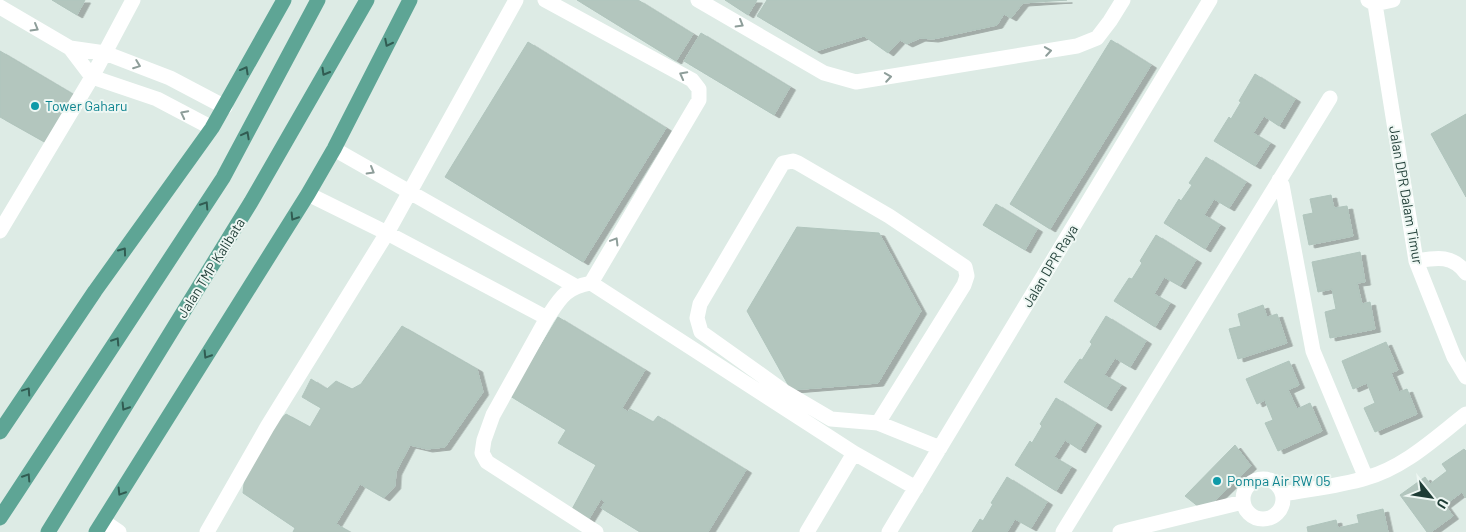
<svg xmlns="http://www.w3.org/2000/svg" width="1466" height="532" font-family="Barlow,sans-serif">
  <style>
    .building { fill: #b3c6be; stroke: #b0c5bd; filter: url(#shadow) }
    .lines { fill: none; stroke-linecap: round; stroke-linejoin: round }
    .minor { stroke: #fff; stroke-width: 15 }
    .major { stroke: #5ea595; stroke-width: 15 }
    .oneway { stroke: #8e9e9a }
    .oneway2 { stroke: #315c52 }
    .culture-dot { fill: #0f9aa8; stroke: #eef7f3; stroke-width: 2 }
    .labels { text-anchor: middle; stroke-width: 4; stroke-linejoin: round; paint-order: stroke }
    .culture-label { font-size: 14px; fill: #0d838f; stroke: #eef7f3; text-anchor: start }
    .street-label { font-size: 14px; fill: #1e3c35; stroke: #eef7f3 }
  </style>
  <defs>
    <filter id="shadow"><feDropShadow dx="5.5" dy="3" stdDeviation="0" flood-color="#0004"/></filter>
  </defs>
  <rect width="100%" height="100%" fill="#ddebe5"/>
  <path class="building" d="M52,0H85L77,15Z
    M577,0H638L693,34L676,61Z
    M725,0H757L748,15Z
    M767,0H1067L1023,3L1011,18L1004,14L997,25L933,39L920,38L907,44L900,40L888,53L864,36L816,51L757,16Z
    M701,33L790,87L774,115L684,61Z
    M1111,40L1151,65L1050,229L1010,204Z
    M528,42L666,128L583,262L445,177Z
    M0,51L76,96L48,144L0,117Z
    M1255,74L1295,99L1279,126L1264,116L1253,133L1270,143L1255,166L1214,141L1229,117L1231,119L1241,102L1239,101Z
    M1466,114V197L1431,134Z
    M1206,157L1246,182L1229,208L1214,199L1204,215L1220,225L1205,249L1164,223L1179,199L1181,201L1192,185L1189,183Z
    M1331,195L1334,208L1347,206L1353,236L1309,245L1303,215L1313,213L1310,199Z
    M996,204L1037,229L1025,250L983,225Z
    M797,227L879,233L921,311L878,383L791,390L747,311Z
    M1156,235L1196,260L1180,286L1164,277L1154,294L1170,303L1155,327L1114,301L1129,278L1132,279L1142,263L1140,261Z
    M1360,252L1365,282L1357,283L1362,304L1370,302L1375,329L1330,338L1325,312L1336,309L1332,289L1318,292L1312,262Z
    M1263,305L1267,317L1277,314L1287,343L1238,359L1229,329L1241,326L1238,314Z
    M1106,316L1146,341L1130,367L1115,358L1104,375L1121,385L1106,408L1064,382L1080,359L1082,360L1092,344L1090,342Z
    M558,317L645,370L622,408L628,412L630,409L653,422L658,416L746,470L708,532H640L601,508L605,502L601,499L587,522L571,511L596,465L558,443L566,430L510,396Z
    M402,326L477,369L483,392L445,447L427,449L410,445L396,472L395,486L384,498L360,484L336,524L350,532H293L295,528L243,493L245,474L274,424L286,414L310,427L321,408L302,397L311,379L327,389L336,381L352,389L361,384Z
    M1386,342L1398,370L1391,373L1399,392L1407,389L1417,414L1375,432L1364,408L1375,403L1367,383L1353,389L1342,361Z
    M1289,361L1299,385L1288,390L1297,409L1310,403L1322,431L1278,451L1265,423L1273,420L1265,400L1257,404L1246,379Z
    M1056,398L1096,423L1080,450L1065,440L1054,457L1071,467L1056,491L1015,465L1030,441L1032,443L1042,426L1040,424Z
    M1235,445L1251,466L1204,511L1185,496Z
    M1464,449L1466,451V498L1462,492L1445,505L1453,516L1431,532H1427L1400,495L1425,477L1430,484L1447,471L1442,464Z
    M1007,477L1047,502L1031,528L1015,519L1007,532H972L980,519L983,521L993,504L991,503Z
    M1383,509L1388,532H1308L1307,527L1336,520L1338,528L1359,523L1357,515Z"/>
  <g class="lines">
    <path class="minor" d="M545,0L692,80L699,89V100L591,283
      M698,0L824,73L856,82L1077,46L1097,38L1110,21L1123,0
      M1368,0L1375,4L1393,0
      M1375,4L1416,261L1454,357L1466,377
      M0,7L70,48L92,77L157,99L212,128
      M70,48L105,53L170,78L225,107
      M334,149L575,286
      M1279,180L1282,185L1313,351L1366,478
      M308,194L387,233L547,318C561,297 565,288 591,283L854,453L916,488
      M0,231L92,77L133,0
      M1416,261C1435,258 1452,254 1466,273
      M547,318L493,415L484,440L482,453L487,462L596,532
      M878,423L964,285L967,276L965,267L889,216L798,163L793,161L783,163L700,304L697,318L701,332L785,392L831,419L878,423L940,448
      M1243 499a20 20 0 1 1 40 0a20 20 0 1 1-40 0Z
      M1283,494C1310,489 1340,486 1366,478C1405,467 1435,438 1466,414
      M103,521L119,532
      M207,532L267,427L387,233L516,0
      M807,532L854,453
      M889,532L1210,0
      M1063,532L1330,98
      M1120,532L1243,502"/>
    <path class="major" d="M0,432L95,291L212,128L284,0
      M0,518L223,178L318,0
      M48,532L251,202L367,0
      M96,532L308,194L334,149L410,0"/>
  </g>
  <defs><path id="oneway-chevron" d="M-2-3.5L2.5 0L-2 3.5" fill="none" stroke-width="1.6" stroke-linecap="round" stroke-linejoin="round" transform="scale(1.25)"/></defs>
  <g class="oneway">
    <use href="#oneway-chevron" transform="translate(740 24) rotate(30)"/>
    <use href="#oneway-chevron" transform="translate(35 28) rotate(30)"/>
    <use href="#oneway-chevron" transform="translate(1048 51) rotate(-9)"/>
    <use href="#oneway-chevron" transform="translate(137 65) rotate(21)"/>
    <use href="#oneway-chevron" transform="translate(683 75) rotate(-152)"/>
    <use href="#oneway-chevron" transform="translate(888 77) rotate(-9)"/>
    <use href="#oneway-chevron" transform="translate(184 114) rotate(-153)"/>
    <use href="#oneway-chevron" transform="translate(371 171) rotate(30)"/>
    <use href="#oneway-chevron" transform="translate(615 241) rotate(-59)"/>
  </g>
  <g class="oneway2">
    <use href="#oneway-chevron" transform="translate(388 43) rotate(117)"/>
    <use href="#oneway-chevron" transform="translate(245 70) rotate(-61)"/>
    <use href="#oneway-chevron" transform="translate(325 72) rotate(120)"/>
    <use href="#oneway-chevron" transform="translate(246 135) rotate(-62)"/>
    <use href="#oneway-chevron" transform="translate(205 205) rotate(-57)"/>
    <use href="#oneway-chevron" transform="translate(294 217) rotate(122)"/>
    <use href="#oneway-chevron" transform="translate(123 251) rotate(-54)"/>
    <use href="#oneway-chevron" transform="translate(116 341) rotate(-57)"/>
    <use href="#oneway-chevron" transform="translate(207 355) rotate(122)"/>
    <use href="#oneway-chevron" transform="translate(27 391) rotate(-56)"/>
    <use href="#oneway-chevron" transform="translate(125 407) rotate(122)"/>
    <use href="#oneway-chevron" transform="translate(27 477) rotate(-57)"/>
    <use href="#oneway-chevron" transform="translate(121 492) rotate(122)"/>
  </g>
  <g class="culture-dot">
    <circle cx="35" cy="106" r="5"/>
    <circle cx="1217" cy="481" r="5"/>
  </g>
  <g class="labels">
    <g class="culture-label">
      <text x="45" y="111">Tower Gaharu</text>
      <text x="1227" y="486">Pompa Air RW 05</text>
    </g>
    <g class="street-label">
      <text transform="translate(1406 195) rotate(80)" y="5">Jalan DPR Dalam Timur</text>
      <text transform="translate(1050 266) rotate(-59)" y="5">Jalan DPR Raya</text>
      <text transform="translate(211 268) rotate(-58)" y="5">Jalan TMP Kalibata</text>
    </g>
  </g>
  <g transform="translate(1431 497) rotate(120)" stroke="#eef7f3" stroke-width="4" paint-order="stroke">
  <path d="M0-4L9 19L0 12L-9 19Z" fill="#1e3c35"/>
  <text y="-8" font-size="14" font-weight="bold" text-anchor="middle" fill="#1e3c35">U</text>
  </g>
</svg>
